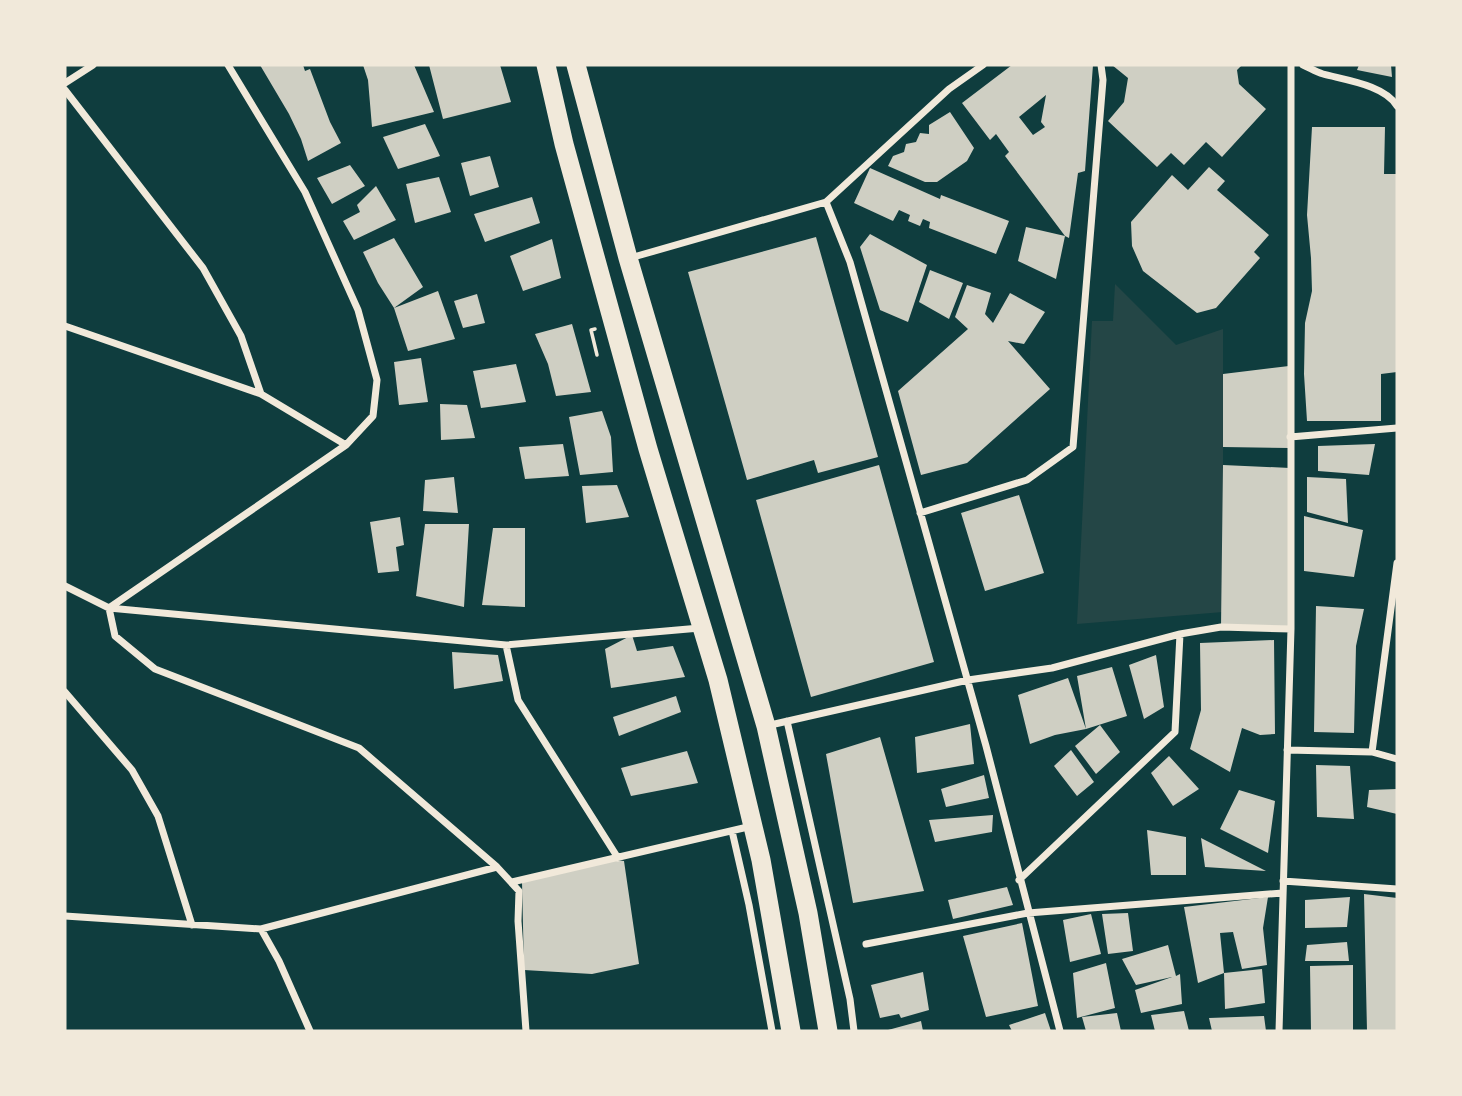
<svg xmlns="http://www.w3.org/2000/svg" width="1462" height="1096" font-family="'PT Sans',sans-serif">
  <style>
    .green { fill: #244646 }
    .building { fill: #cfcfc3; fill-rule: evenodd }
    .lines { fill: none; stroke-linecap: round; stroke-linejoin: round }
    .path { stroke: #f1e9da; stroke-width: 3.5 }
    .minor { stroke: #f1e9da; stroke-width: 7 }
    .trunk { stroke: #f1e9da; stroke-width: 19 }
  </style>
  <rect width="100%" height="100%" fill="#0f3d3e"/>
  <path class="green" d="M1115,284L1176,345L1223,329V612L1077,624L1092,321H1113Z"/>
  <path class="building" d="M260,65H303L305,71L310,69L330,122L341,143L308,161L301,139L289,114Z
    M363,65H414L434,112L372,127L368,80Z
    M429,65H500L511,102L443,119Z
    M1012,65H1093L1085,171L1078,173L1069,238L1065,236L1056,279L1018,261L1026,227L1065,236L1005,156L1009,152L996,134L990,140L962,103ZM1046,95L1041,122L1045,127L1033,135L1019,117Z
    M1112,65H1242L1237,70L1239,84L1266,109L1222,157L1206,142L1184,165L1171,153L1157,167L1108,121L1124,102L1128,78Z
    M1359,65H1391L1392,77L1357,70Z
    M950,112L974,148L967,161L937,182H925L888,166L893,156L904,152L906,144L916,142L920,133L929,134V125Z
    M425,124L440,156L398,169L383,137Z
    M1312,127H1385L1384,174H1397V372L1381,374V421H1307L1304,374L1305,323L1312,291L1311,258L1307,215Z
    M490,156L499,187L470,196L461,163Z
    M350,165L365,186L332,204L317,178Z
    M1209,167L1225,181L1217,190L1269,235L1254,252L1260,258L1216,308L1197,313L1143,271L1132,246L1131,222L1172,175L1188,190Z
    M870,168L940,199L941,195L1009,221L996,254L929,228L930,222L923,219L920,226L908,221L910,215L899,210L893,221L854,203Z
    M439,177L451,212L415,223L406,184Z
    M376,186L396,220L354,240L343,221L360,212L357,205Z
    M532,197L540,223L485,242L474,214Z
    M870,234L927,265L908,322L880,310L860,247Z
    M816,237L878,457L818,473L814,460L747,480L688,272Z
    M394,238L423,287L394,308L378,283L363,252Z
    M552,239L561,278L523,291L510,256Z
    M930,270L963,283L949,319L919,302Z
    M967,285L991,293L985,314L993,323L1010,293L1045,312L1024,344L1008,341L1050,389L967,463L921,475L898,391L968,329L955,317Z
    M438,291L455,339L408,351L394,308Z
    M477,294L485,323L463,328L454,301Z
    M572,324L591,392L556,396L548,364L535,334Z
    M421,358L428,402L399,405L394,362Z
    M516,364L526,402L481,408L473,371Z
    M1289,366L1290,448L1223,447V374Z
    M440,404L467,405L475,438L441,440Z
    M602,411L611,437L613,472L580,475L569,417Z
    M563,444L569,476L525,479L519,447Z
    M1375,444L1369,475L1318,471V446Z
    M879,465L934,662L811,697L756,500Z
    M1223,465L1290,468L1291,629L1221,627Z
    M454,477L458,513L423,511L425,480Z
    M1307,477L1346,479L1348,523L1307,512Z
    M617,485L629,517L586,523L582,486Z
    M1019,495L1044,573L985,591L961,513Z
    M1304,516L1363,530L1354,577L1304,571Z
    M400,517L404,545L396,547L399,571L378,573L370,522Z
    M425,524H469L464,607L416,596Z
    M493,528H525V607L482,605Z
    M1316,606L1364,609L1356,646L1354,733L1314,732Z
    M632,635L637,651L673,646L685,677L611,688L605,649Z
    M1274,640L1275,734L1260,735L1242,728L1230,772L1190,749L1201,710L1200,643Z
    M452,652L498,655L503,681L454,689Z
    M1156,655L1164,707L1144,719L1129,665Z
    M1112,667L1127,716L1086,729L1077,676Z
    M1068,678L1086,729L1055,735L1030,744L1018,695Z
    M676,696L681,712L619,736L613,717Z
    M970,724L974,764L917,773L915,737Z
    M1100,725L1120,752L1096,774L1075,746Z
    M880,737L924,891L853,903L826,754Z
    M1071,750L1094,782L1077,796L1054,766Z
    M687,751L698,783L631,796L621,768Z
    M1169,756L1199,789L1173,806L1151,773Z
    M1316,765L1350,766L1354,819L1317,817Z
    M984,775L989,798L946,807L941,789Z
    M1397,789V814L1367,807L1369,790Z
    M1239,790L1275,801L1268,853L1220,829Z
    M993,815L992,832L935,842L929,820Z
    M1147,830L1186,837V875H1151Z
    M1201,838L1266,871L1205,867Z
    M616,860L624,861L639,964L592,974L524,970L522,882Z
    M1007,887L1013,905L953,919L948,900Z
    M1364,894L1397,898V1031H1367Z
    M1268,897L1263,928L1267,965L1242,969L1233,932L1220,933L1224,973L1198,983L1184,907Z
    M1350,897L1347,927L1305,928V900Z
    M1128,913L1133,951L1108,954L1102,914Z
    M1091,914L1101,954L1070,962L1063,920Z
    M1022,923L1038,1006L986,1017L963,936Z
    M1347,942L1349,961H1305L1307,945Z
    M1168,945L1176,976L1180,974L1182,1004L1141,1013L1135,990L1172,977L1136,985L1122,959Z
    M1106,963L1115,1008L1077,1018L1073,973Z
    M1353,965V1031H1311L1310,966Z
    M1262,969L1265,1003L1225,1009L1224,973Z
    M923,972L929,1010L901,1018L899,1014L880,1018L871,985Z
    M1184,1011L1189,1031H1155L1151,1015Z
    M1045,1013L1051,1031H1012L1009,1025Z
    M1117,1013L1121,1031H1086L1082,1017Z
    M1264,1016L1266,1031H1212L1209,1018Z
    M921,1021L923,1031H888V1030Z"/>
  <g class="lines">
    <path class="path" d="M595,329L591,330L597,355"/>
    <path class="minor" d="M1303,65C1310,68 1316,72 1323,74C1345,80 1385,85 1397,106
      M65,83L93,65
      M65,90L203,268L241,336L261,394
      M826,202L850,262L986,746L1060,1031
      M630,258L826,202L949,89L983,65
      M65,326L261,394L346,445
      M1290,437L1397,428
      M920,513L1027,480L1073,447L1103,80L1101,65
      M65,586L109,608L506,645L700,628
      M109,608L346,445L373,416L377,380L358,310L305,192L228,65
      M109,608L115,636L155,669L359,748L497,867L519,891L518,921L526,1031
      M506,645L518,700L618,858
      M65,692L132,770L158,816L192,925
      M787,721L850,999L854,1031
      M766,726L968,680L1052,668L1180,634L1221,627L1291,629
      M1287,750L1372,752L1397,759
      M1372,752L1397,563
      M732,831L749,905L772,1031
      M1019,880L1175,732L1180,634
      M1283,881L1397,889
      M512,882L752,826
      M65,916L261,929L497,867
      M261,929L279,961L310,1031
      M866,944L1028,913L1283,893
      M1279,1031L1291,629V65"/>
    <path class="trunk" d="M546,65L564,144L648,449L718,680L761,860L791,1031
      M576,65L628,258L766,726L808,913L828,1031"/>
  </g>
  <rect width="1462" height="1096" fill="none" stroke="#f1e9da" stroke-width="133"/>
</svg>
